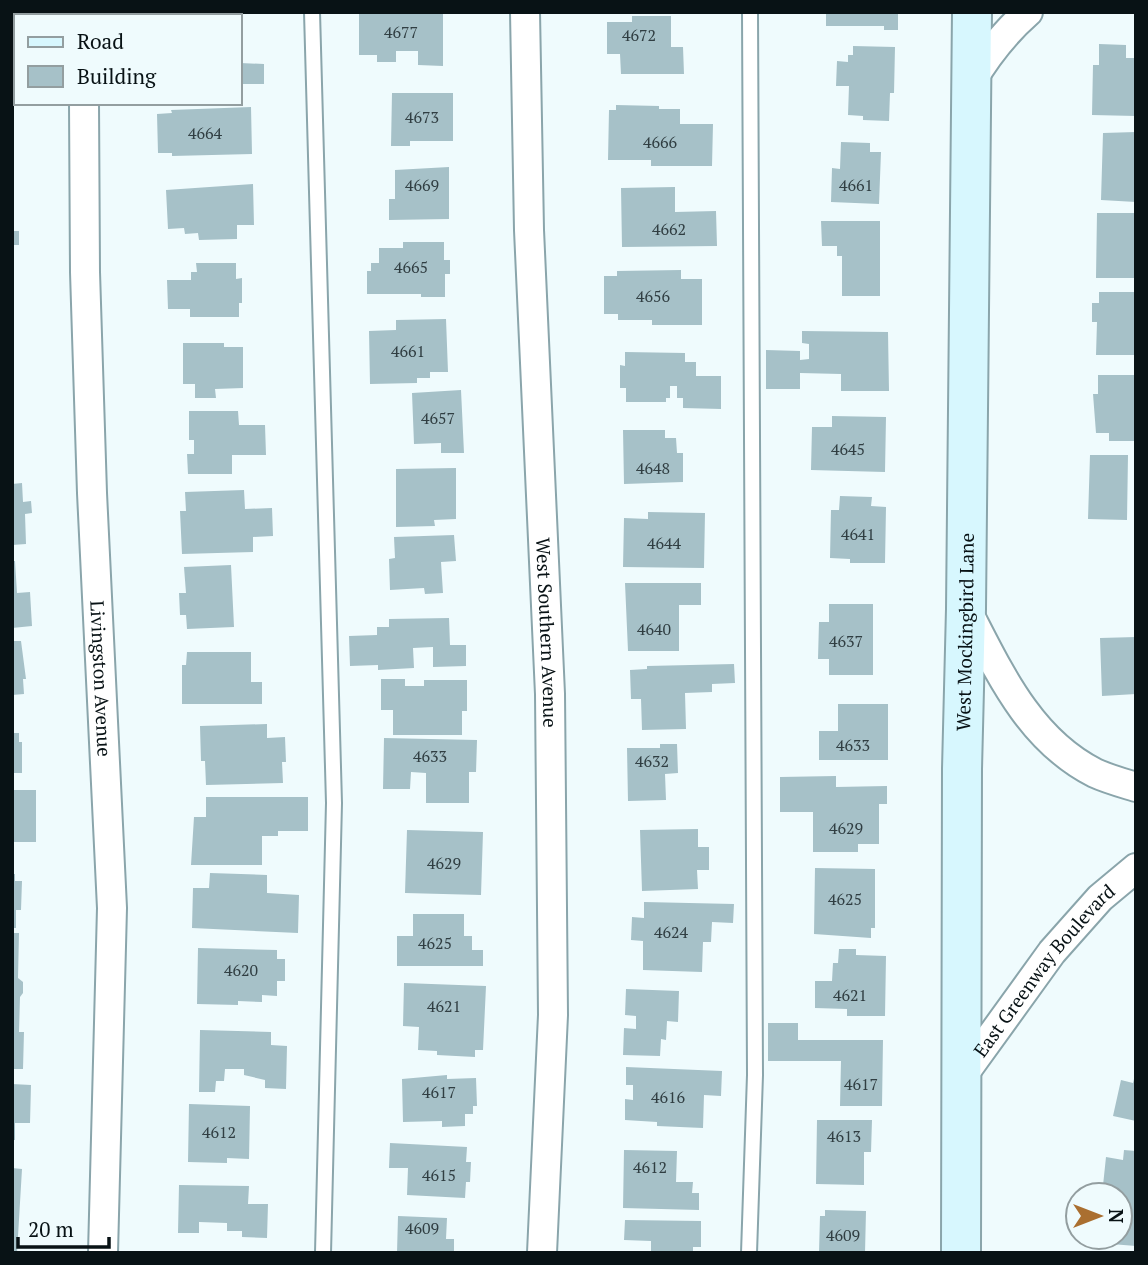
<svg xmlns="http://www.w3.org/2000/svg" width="1148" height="1265" font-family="'PT Serif',serif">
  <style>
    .building { fill: #a6c1c8 }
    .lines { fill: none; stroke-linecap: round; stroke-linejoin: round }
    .service-casing { stroke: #8aa5ab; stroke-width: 18 }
    .minor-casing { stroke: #8aa5ab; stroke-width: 32 }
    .secondary-casing { stroke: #8aa5ab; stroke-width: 42 }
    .service { stroke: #fff; stroke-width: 14 }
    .minor { stroke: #fff; stroke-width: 28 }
    .secondary { stroke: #d7f7fe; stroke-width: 38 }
    .labels { text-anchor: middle; stroke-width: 6; stroke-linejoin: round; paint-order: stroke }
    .number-label { font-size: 16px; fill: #303e42 }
    .street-label { font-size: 19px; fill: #081215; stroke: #effbfd }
  </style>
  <rect width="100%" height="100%" fill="#effbfd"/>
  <path class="building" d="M826,12H898V30H884V26H826Z
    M359,13L443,14V66L418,65V51H396V62H377V55H359Z
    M632,16H671V47H683L684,74H621L620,54H607V22H632Z
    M1099,44L1126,45V58H1136V116L1092,115L1093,65H1099Z
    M853,46L895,47L894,93H890L889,121L863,120V116L848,115L849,86H836L837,61L848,62V55H853Z
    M240,63L264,64V84H240Z
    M392,93H453V141H410V146H391Z
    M616,105L659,106V109H680V124H713L712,166H651V160H608L609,110H616Z
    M251,107L252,154L172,156V153H158L157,114L172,113L171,110Z
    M1136,132V202L1101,200L1103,133Z
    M841,142L870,143V152H881L879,204L831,202L832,168L840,169Z
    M449,167V219L389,220V199H395V170Z
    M253,184L254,225H237V239L199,240L198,233L185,234L184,228L168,229L166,190Z
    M675,187V212L716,211L717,246L622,247L621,188Z
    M1097,213H1136V278H1096Z
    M821,221H880V296H842V256H837V246H822Z
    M12,231H19V245H12Z
    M403,242H444V260H450V274H445V297H421V294H367V271H371V263H379V248H403Z
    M196,263H236V279L242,278V303H239V317H190V309H168L167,280H191V272H197Z
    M681,270V279H702V325H652V320H618V314H604V276H617V271Z
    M1099,292H1136L1135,355H1096L1097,322H1092V303H1099Z
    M446,319L448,372H430V378H417V383L370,384L369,331L396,330V320Z
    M802,331L888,332L889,391H841V374L800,373V389H766V350L800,351V360L809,359V344L802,343Z
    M183,343H224V347H243V388L215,389L216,398H195V384H183Z
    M625,352L685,353V362H696V376H721V409L683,408V398H677V386H670V398H666V402H626V388H620V365L625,366Z
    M1098,375H1136V441H1109V433H1096L1093,394H1098Z
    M461,390L464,453H441V443L414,444L412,393Z
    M189,411H238L239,425H265L266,455H232V474H188L187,454H194V440H189Z
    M832,416L886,417L885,472L811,470L812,427H832Z
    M623,430H665V438H676L677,453H683V482L624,484Z
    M1090,455H1128L1127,520L1088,519Z
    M456,468V519L434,520L435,526L396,527V469Z
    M22,483L23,502L31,501L32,513L25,514L26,544L12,545V484Z
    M244,490L245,509L272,508L273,536L253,537V552L182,554L180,511H186L185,492Z
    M840,496L872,497L871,506L886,507L885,563H850V559L830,558L831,510H839Z
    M648,512L705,513L704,568L623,567L624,518L648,519Z
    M454,535L456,561L441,562L443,593L425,594L424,588L390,590L389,559L395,558L394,537Z
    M12,561H15L17,593L30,592L32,626L12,628Z
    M231,565L234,627L187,629L186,615H180L179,593H186L184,567Z
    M625,583H701V605H679V651H628Z
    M829,604H873V675H829V659H818L819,622H829Z
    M449,618L450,645H466V666L433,667V647L413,648L414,668L378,670V665L350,666L349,636L377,635V627H389V619Z
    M1136,637V694L1102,696L1100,638Z
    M12,641H21L26,679H23L24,694L12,695Z
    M187,652H251V682H262V704H182V665H186Z
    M734,664L735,683L712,684V692L685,693L686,729L642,730L641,699H631L630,670L647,669V666Z
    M381,679H405V686H424V680H467V711H462V735H393V710H381Z
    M838,704H888V760H819V731H838Z
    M267,724V738L285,737L286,762H282L283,783L206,785L205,761H201L200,726Z
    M12,733H19V742H22V773H12Z
    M384,738L477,740L476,772H469V803H426V773L411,772L410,789H383Z
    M660,744H677L678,773L665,774L666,800L628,801L627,748H660Z
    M836,776V787L887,786V804H879V844H858V852H813V812H780V777Z
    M12,790H36V842H12Z
    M206,797H308V831H278V836H262V865H191L194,817H206Z
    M698,829V847H709V870H697L698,889L642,891L640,830Z
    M407,830L483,832L481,895L405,893Z
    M815,868L875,869V928H871V938L814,934Z
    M210,873L267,875V893L299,895L298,933L192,928L193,888H209Z
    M12,874H15V881H22L21,910H16V928H12Z
    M644,902L734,904L733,923L712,922L711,942H703L702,972L643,970V941L631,940L632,917L644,918Z
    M413,914H464V936H472V950H483V966H397V936H413Z
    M12,933H19L18,978L23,982V993L20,997L19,1032H24L23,1069H12Z
    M198,948L277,950V959H285V981H277V996L262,995V1002L238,1001V1005L197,1004Z
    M839,949H856V955L886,956L885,1016H847V1009L815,1008V981H832L833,963H838Z
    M404,983L486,986L483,1050H475V1057L437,1055V1051L418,1050L419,1027L403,1026Z
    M626,989L679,991L678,1022L667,1021L666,1040L661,1039L660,1056L623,1055L624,1028L636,1029V1016L625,1015Z
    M768,1023H798V1040H883L882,1106H840L841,1061H768Z
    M200,1030L271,1032V1045L287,1046L286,1089L265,1088V1080L244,1075V1069H225L224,1081H216L215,1092H199Z
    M626,1067L722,1071L721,1096L704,1095L703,1128L657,1126V1122L625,1120V1099L633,1100V1085H626Z
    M447,1075V1079L476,1078L477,1106H473V1114H465V1126L442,1127V1121L403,1122L402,1079Z
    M1135,1075L1136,1121L1113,1116L1121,1080L1133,1083Z
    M12,1084L31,1085L30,1123H15V1140H12Z
    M189,1104L250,1106L249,1159L227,1158V1163L188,1162Z
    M817,1120H872L871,1152H864V1185L816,1184Z
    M390,1143L467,1147L466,1162H471L470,1182H466L465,1198L407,1195L408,1168H389Z
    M624,1150L677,1151L676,1182H693L692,1193H699V1210L623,1208Z
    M1124,1150L1136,1151V1246L1111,1244L1112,1237H1120V1195H1102L1106,1157L1123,1160Z
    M12,1168L22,1169L17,1253H12Z
    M179,1185L249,1186L248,1204H268L267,1238L242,1237V1231H227V1223L199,1222V1233H178Z
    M825,1210L866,1211L865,1253H819L820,1216H825Z
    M398,1216L447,1218L446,1239H454V1253H397Z
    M625,1220L701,1221V1247H693V1253H651V1241L624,1240Z"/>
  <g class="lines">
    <defs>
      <path id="service" d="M312,12L334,803L323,1253
        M749,1253L755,1075L750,12"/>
      <g id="minor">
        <path d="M83,12V16"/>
        <path id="s1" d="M525,12L529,230L550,694L553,1015L542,1253"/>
        <path d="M971,82C987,55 1004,33 1028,12"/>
        <path id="s2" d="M84,103L85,272L92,493L112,908L103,1253"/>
        <path d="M968,612C1000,674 1030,740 1095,773C1108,779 1123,783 1136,787"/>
        <path id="s3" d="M961,1078L1052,952L1100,898L1136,868"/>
      </g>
      <g id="secondary">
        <path id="s4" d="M961,1253L962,769L966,609L972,12"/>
      </g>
    </defs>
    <use href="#service" class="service-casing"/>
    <use href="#minor" class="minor-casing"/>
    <use href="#secondary" class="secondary-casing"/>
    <use href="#service" class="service"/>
    <use href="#minor" class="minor"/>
    <use href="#secondary" class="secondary"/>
  </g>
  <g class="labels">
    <g class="number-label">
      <text x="401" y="38">4677</text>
      <text x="639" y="41">4672</text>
      <text x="422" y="123">4673</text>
      <text x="205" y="139">4664</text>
      <text x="660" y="148">4666</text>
      <text x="422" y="191">4669</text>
      <text x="856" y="191">4661</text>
      <text x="669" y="235">4662</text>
      <text x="411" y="273">4665</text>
      <text x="653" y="302">4656</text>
      <text x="408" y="357">4661</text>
      <text x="438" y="424">4657</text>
      <text x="848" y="455">4645</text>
      <text x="653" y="474">4648</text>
      <text x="858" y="540">4641</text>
      <text x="664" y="549">4644</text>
      <text x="654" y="635">4640</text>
      <text x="846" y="647">4637</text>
      <text x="853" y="751">4633</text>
      <text x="430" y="762">4633</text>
      <text x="652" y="767">4632</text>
      <text x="846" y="834">4629</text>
      <text x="444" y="869">4629</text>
      <text x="845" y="905">4625</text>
      <text x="671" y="938">4624</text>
      <text x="435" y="949">4625</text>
      <text x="241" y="976">4620</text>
      <text x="850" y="1001">4621</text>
      <text x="444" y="1012">4621</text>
      <text x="861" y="1090">4617</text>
      <text x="439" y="1098">4617</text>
      <text x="668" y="1103">4616</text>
      <text x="219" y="1138">4612</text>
      <text x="844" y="1142">4613</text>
      <text x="650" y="1173">4612</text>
      <text x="439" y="1181">4615</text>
      <text x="422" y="1234">4609</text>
      <text x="843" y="1241">4609</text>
    </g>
    <g class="street-label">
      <text dy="7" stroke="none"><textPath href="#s1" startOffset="621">West Southern Avenue</textPath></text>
      <text dy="7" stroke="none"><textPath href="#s4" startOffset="621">West Mockingbird Lane</textPath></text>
      <text dy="7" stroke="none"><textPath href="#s2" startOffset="576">Livingston Avenue</textPath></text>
      <text dy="7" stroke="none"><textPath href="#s3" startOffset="136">East Greenway Boulevard</textPath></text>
    </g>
  </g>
  <rect width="1148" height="1265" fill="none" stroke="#081215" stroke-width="28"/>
  <rect x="14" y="14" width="228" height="91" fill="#effbfd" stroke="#939ea0" stroke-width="2"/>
  <rect x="28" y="37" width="35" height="10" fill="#d7f7fe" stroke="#939ea0" stroke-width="2"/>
  <text x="77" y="49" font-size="21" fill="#081215">Road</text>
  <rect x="28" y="66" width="35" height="21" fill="#a6c1c8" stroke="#939ea0" stroke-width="2"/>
  <text x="77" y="84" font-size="21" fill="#081215">Building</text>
  <g transform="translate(1099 1216) rotate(90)"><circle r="33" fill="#effbfd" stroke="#939ea0" stroke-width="2"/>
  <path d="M0-5L12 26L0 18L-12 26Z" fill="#aa6f30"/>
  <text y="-10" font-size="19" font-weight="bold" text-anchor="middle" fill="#081215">N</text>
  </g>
  <path d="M18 1237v10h91v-10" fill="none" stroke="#081215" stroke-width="3.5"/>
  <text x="28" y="1237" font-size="21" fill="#081215" stroke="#effbfd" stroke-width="5" paint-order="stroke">20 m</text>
</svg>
